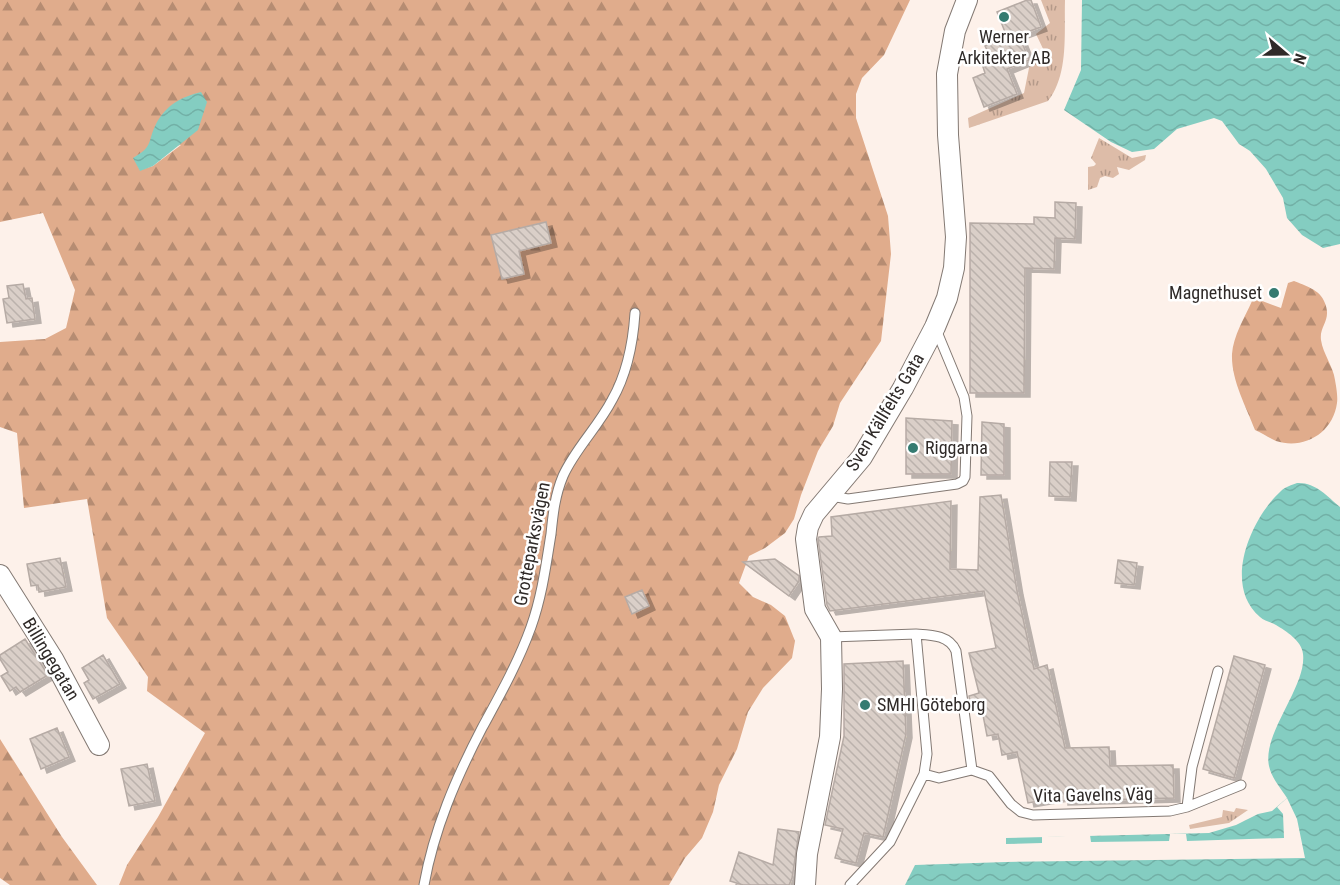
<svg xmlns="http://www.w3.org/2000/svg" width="1340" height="885" font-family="'Roboto Condensed',sans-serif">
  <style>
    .grass { fill: url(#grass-tufts) }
    .forest { fill: url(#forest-firs); fill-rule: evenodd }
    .water { fill: url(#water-waves) }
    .pier { fill: #fdf1ea }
    .building { fill: url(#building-back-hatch); stroke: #b6aba5; stroke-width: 1.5; filter: url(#shadow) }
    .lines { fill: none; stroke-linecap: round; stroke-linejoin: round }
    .service-casing { stroke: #837973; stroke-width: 11 }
    .minor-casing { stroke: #837973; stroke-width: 22 }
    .service { stroke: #fff; stroke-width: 9 }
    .minor { stroke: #fff; stroke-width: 20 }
    .poi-dot { fill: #357b71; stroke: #fff; stroke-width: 2 }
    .labels { text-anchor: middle; stroke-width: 5; stroke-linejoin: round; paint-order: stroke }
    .poi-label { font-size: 18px; fill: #2f2a28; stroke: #fff; text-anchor: start }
    .street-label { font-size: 18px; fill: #2f2a28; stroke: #fff }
  </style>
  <defs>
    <pattern id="grass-tufts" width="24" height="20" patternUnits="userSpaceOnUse" patternTransform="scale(1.5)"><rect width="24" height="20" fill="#ddbca8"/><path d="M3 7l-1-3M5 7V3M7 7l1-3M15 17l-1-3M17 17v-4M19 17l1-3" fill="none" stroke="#b49989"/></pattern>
    <pattern id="forest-firs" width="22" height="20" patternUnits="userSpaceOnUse" patternTransform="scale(1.5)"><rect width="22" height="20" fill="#e0ac8c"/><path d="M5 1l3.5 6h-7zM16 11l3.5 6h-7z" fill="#b68c72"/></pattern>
    <pattern id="water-waves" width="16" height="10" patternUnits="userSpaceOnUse" patternTransform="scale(1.5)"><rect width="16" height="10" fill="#84cdc1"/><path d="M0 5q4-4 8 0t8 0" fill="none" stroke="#72b0a6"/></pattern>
    <pattern id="building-back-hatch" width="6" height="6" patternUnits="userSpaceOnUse" patternTransform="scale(1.5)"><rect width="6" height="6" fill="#dacfc8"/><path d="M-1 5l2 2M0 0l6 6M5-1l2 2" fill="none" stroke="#bbb2ac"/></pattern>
    <filter id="shadow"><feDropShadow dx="6" dy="4" stdDeviation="0" flood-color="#0004"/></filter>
  </defs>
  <rect width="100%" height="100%" fill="#fdf1ea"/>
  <path class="grass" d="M1041,0H1065C1064,33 1069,74 1048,101L969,128L968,118L1024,93L1030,63L1045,53L1036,34L1050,23Z
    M1099,138L1132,158L1146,155L1145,160L1129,170L1117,167L1119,174L1113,178L1105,176L1100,178L1097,187L1088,190V167L1094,166L1096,164L1091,158Z
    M1236,808L1248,810L1229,823L1190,829L1189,825L1222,817L1223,810L1234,812Z"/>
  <path class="forest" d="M0,0H910L884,55L862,78L856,94V118L888,216L891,254L881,341L840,403L833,426L818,451L801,495L794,519L785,533L765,548L749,556L739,583L753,597L771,605L785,616L795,641L792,658L763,688L748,712L737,749L719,785L713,812L702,838L685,858L669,885H119L127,865L158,817L205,733L147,691L148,677L107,618L87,499L24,508L17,433L0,427V342L45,339L66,328L75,290L43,213L0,222ZM181,145L153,166L140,170L134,158L146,150Z
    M1294,281C1304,285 1320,290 1324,301C1333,320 1319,325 1321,340C1323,354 1333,366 1335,380C1336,386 1338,396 1337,403C1333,433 1304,450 1276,441C1269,438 1262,433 1255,430C1246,406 1231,380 1232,354C1233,336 1245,317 1252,301L1257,299L1281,308L1288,283Z
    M0,739L62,837L97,885H10L0,878Z"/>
  <path class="water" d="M1082,0H1340V244L1323,248L1302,235L1287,218L1283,198L1266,169L1250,151L1239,144L1222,121L1214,118L1177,129L1154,149L1132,152L1111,142L1064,110L1081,70Z
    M201,92L207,102L198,130L153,166L140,171L133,158C154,146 147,142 156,124C166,105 181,97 201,92Z
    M1297,483C1315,482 1327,496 1340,507V885H905L915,865L1006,862V838L1209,833L1236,825L1258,814L1272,811L1287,798C1281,789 1271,777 1269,766C1262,733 1307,686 1303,654C1302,641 1286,631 1276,625C1271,622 1264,621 1260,617C1222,585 1251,518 1281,491C1285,487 1292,485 1297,483Z"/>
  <path class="pier" d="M1287,798L1297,819L1305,858L1006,862V844L1042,843V837L1090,835L1091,842L1169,841L1170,834H1186L1187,841L1284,838L1283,814L1277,807Z"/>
  <path class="building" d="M1027,0H1031L1041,27L1019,35L1029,60L1007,69L1017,94L984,107L973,78L985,73L979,55L988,52L985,46L1007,37L997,12Z
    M1055,202L1076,203L1075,239L1055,238L1054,269L1025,268L1024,393H970V223L1034,224V217L1055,218Z
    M546,222L551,243L519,251L524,274L502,279L491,235Z
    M23,284L26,299L32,298L35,319L7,323L3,299L9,298L7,286Z
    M906,418L952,421L951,474H906Z
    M982,422L1004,424V475H981Z
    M1050,462H1072L1070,497L1049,496Z
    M1001,495L1017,591L1034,669L1047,665L1065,748L1109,747L1110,766L1173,765L1174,798L1062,801V797L1028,803L1017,752L1002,755L998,734L987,736L982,710L972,711L970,703L969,696L979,693L969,653L996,648L984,591L830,611L827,605L818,539L819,537L832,536L831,517L951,501L950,569L978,570L980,497Z
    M60,558L66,587L39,592L38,585L31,586L27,564Z
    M775,559L799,576V581L789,596L743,562Z
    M1118,560L1137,563L1134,585L1115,583Z
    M642,590L649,606L632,614L625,597Z
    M25,639L48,675L20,692L16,687L10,691L1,676L8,672L0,659V655Z
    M103,655L120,684L93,699L84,683L89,680L82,668Z
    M1234,656L1265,665L1234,778L1203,769Z
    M903,661L906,734L883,837L864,833L856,863L835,858L843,829L825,825L844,736V664Z
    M57,728L69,757L41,769L30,739Z
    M147,764L155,801L129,806L121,769Z
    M778,829L799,832L792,878L789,885H743L730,881L739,852L773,865Z"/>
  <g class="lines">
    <defs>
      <path id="service" d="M831,496L848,499L957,484L963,481L965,477L967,416L964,397L935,327
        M916,634C931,635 949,635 956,651L972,770
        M831,637L916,634L927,754L924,774L890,842L850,885
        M924,774L939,778L972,770L989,776L1011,804L1021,812L1033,815L1170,811L1187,807L1241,785
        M1187,807L1192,767L1218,671
        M424,885C434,829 456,778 482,728C500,695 518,663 531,627C542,596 546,565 551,534C553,514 555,495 563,476C575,449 598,427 612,400C627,374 633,343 635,313"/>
      <path id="minor" d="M0,575L53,659L99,745
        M805,885L807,854L830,737L832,689L831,637L815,609L806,539L808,527L814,514L862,457L903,388L935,327L947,298L954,268L956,237L948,135L947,74L955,31L967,0"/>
    </defs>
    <use href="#service" class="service-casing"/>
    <use href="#minor" class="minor-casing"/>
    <use href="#service" class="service"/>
    <use href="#minor" class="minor"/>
  </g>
  <g class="poi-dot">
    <circle cx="1004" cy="17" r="6"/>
    <circle cx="1274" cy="293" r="6"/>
    <circle cx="913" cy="448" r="6"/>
    <circle cx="865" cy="705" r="6"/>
  </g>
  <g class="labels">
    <g class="poi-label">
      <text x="1004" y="43" text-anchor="middle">Werner<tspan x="1004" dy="21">Arkitekter AB</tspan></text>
      <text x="1262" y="299" text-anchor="end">Magnethuset</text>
      <text x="925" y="454">Riggarna</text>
      <text x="877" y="711">SMHI Göteborg</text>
    </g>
    <g class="street-label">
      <text transform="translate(885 412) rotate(-59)" y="6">Sven Källfelts Gata</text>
      <text transform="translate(532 544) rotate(-79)" y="6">Grotteparksvägen</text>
      <text transform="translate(51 659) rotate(59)" y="6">Billingegatan</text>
      <text transform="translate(1093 795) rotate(-1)" y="6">Vita Gavelns Väg</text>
    </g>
  </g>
  <g transform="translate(1286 54) rotate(110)" stroke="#ffffff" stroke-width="4.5" paint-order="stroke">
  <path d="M0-4.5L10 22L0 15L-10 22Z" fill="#2f2a28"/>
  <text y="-9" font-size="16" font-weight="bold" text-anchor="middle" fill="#2f2a28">N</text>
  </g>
</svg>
